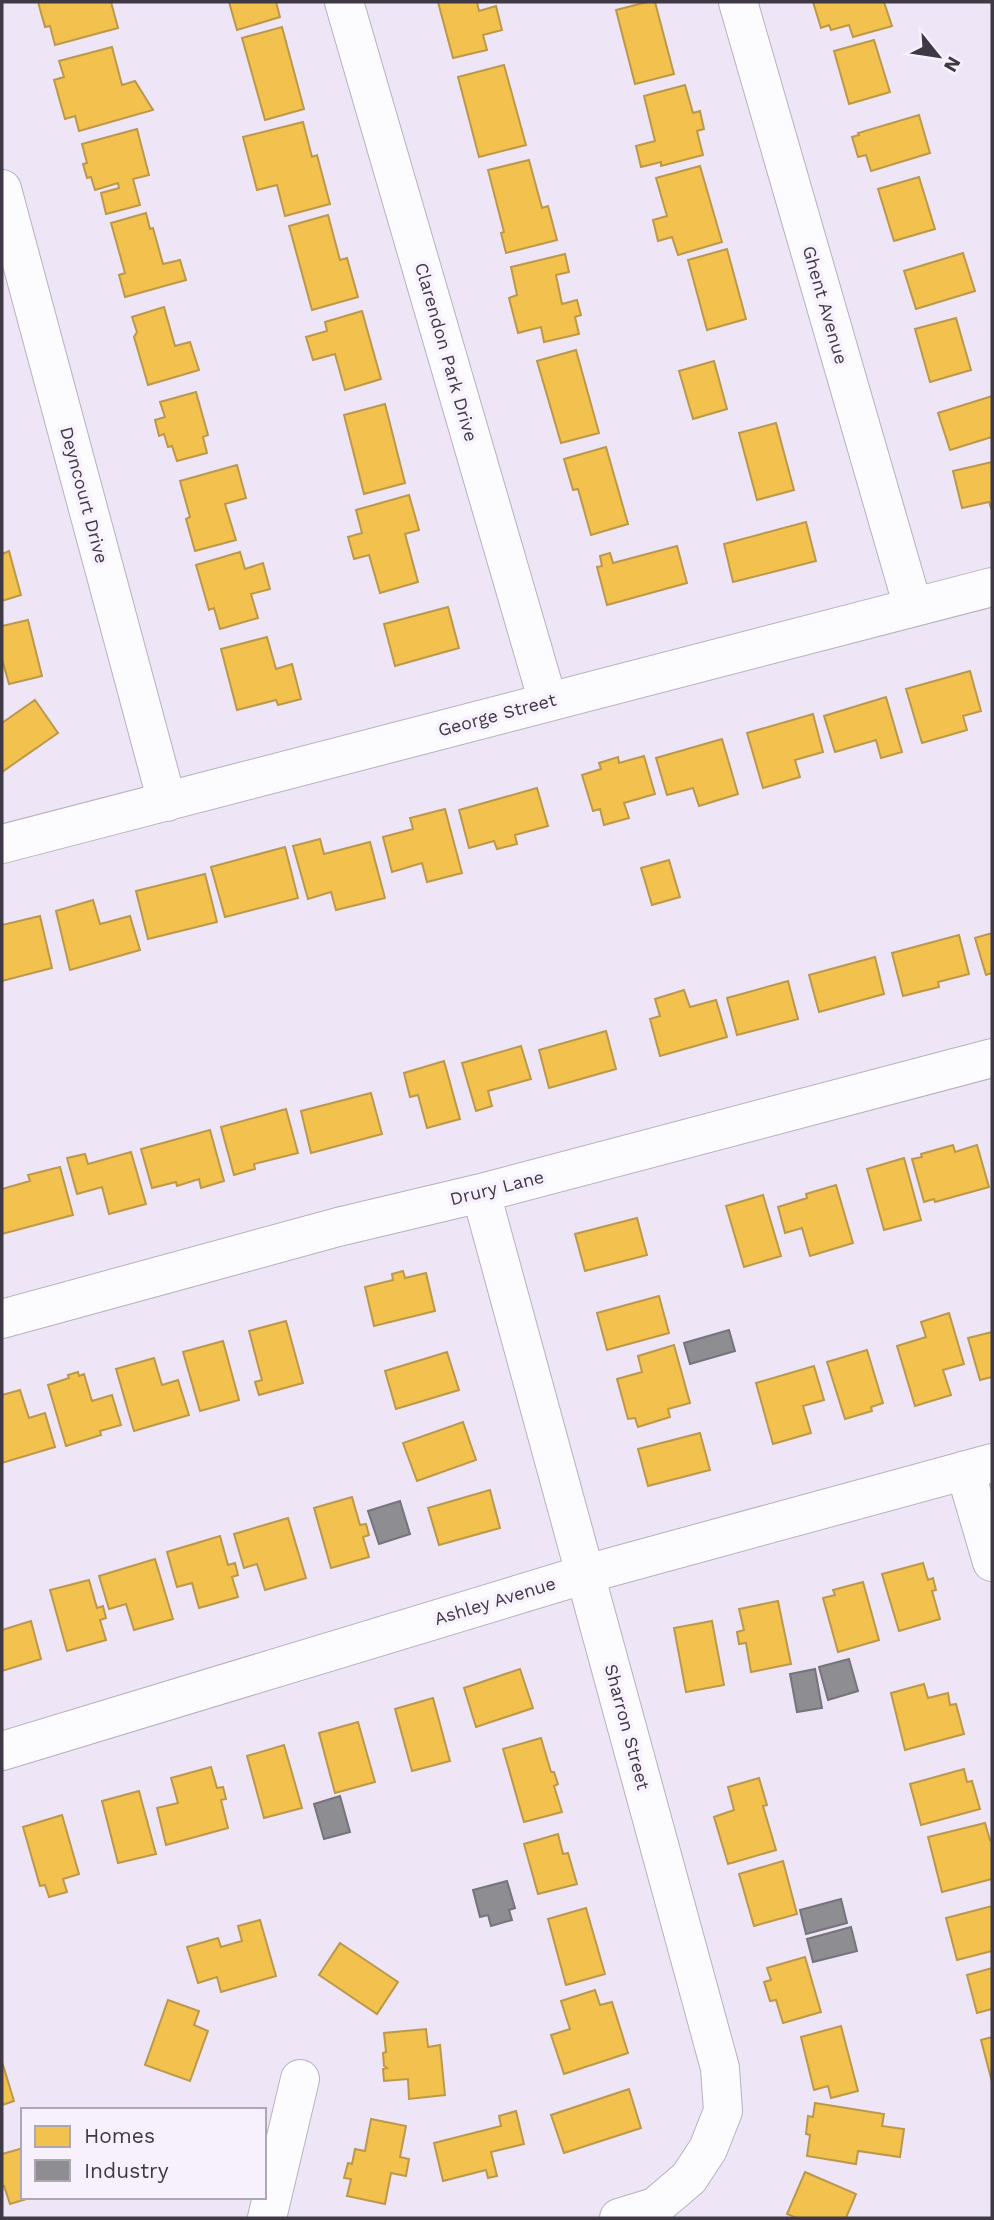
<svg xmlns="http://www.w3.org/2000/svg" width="994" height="2220" font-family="'Work Sans',sans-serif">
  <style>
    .homes { fill: #f2c14e; stroke: #bc984b; stroke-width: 2 }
    .industry { fill: #8d8d92; stroke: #76747b; stroke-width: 2 }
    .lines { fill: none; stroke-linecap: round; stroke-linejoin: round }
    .minor-casing { stroke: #b7b1bd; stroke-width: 40 }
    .minor { stroke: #fcfbfe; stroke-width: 38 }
    .labels { text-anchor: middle; stroke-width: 7; stroke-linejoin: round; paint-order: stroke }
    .street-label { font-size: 18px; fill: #3f3945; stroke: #f7f1fd }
  </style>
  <rect width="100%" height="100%" fill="#eee6f6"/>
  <path class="homes" d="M38,2H111L118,28L55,45L50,26L45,27Z
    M229,2H276L280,17L237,30Z
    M438,2H477L479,11L496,6L502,30L483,35L487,50L453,58Z
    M647,2H655L674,74L635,84L616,10Z
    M813,2H884L892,26L853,37L849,25L831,30L829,25L821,28Z
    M282,27L304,109L265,120L242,38Z
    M874,40L890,92L849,104L834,51Z
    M112,47L122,85L135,81L153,110L79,131L75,116L65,119L54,80L64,77L59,61Z
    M504,65L526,145L479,157L458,77Z
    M685,85L693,113L700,111L704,129L697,131L703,155L661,166V162L641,167L636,146L655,141L644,96Z
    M919,115L930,153L871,171L866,155L858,157L852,137L859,135L858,133Z
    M303,122L312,157L317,155L330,204L285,216L277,185L257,190L243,137Z
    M137,129L149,175L133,179L140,205L106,214L101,193L119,188L118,183L95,190L91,177L87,178L83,164L87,163L82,144Z
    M529,160L542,208L548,206L557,240L506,253L501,233L504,232L488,170Z
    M700,166L722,242L678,255L672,237L658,241L653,220L667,216L656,178Z
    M919,177L935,229L894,241L878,189Z
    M146,213L150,229L153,228L163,264L180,260L186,280L125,297L119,275L125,273L111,223Z
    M328,215L340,260L347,258L358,297L312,310L289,226Z
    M727,249L746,319L707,330L688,260Z
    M963,253L975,291L916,309L904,271Z
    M565,254L569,272L556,275L562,304L577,300L581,315L575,317L579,334L544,342L541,327L518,333L509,298L517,295L511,267Z
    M164,307L175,346L190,342L199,370L148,385L134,337L137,332L132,317Z
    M362,311L381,379L345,390L335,354L313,360L306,337L327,331L325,322Z
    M956,318L971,370L930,382L915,329Z
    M576,350L599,433L561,443L537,361Z
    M714,361L727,409L693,419L679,371Z
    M196,392L208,435L203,437L207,453L177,461L172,446L168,447L164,434L159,436L155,420L165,417L160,402Z
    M992,396V437L950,450L938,413Z
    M385,404L405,483L364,494L344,415Z
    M776,423L794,490L757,500L739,433Z
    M606,447L628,524L591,535L578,489L573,490L564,459Z
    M992,462V507L991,508L989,502L962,508L953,471Z
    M237,465L246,498L225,504L236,540L195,551L186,519L190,517L180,481Z
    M409,495L419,530L405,534L418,582L380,593L369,555L354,559L348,537L362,533L356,510Z
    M806,522L816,561L733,582L724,544Z
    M677,546L687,583L607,605L597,567L602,566L600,556L610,553L613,563Z
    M9,551L21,595L2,601V554Z
    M240,552L245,569L263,563L270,589L251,594L258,618L220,629L214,608L209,610L196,565Z
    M448,607L459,648L395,666L384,624Z
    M28,620L42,676L9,684L2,659V626Z
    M267,637L276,669L292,664L301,699L278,705L276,700L237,710L221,649Z
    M970,671L981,711L963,716L967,730L922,743L906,689Z
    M886,697L902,752L881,758L876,740L835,752L824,716Z
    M35,700L58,733L2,772V723Z
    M813,714L823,752L795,760L800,777L763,788L747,733Z
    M722,739L738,794L699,806L693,788L667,795L656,758Z
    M644,756L655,794L624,803L629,818L604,825L600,809L593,811L582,775L601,769L599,763L618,757L619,763Z
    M537,788L548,826L515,835L517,844L497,849L494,841L469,848L459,810Z
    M445,809L462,873L427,882L422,863L392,872L383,837L413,829L410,818Z
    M320,839L324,854L370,842L385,898L336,910L331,892L308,899L293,846Z
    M285,847L298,898L225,917L211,867Z
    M669,860L680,897L652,905L641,868Z
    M205,874L217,922L148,939L136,891Z
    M93,900L100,924L130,916L140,950L70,970L56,911Z
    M40,916L52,968L2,981V925Z
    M992,933V973L986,975L975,938Z
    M959,935L969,974L938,982L939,987L903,996L892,953Z
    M875,957L884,994L819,1012L809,975Z
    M788,981L798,1019L737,1035L727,998Z
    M684,990L690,1007L716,1000L727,1037L660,1056L650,1019L660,1016L655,999Z
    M606,1031L616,1069L549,1088L539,1050Z
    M521,1046L531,1079L488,1091L492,1106L476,1111L462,1063Z
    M444,1061L460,1119L427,1128L418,1095L410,1097L404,1073Z
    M371,1093L382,1134L311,1153L301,1111Z
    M286,1109L298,1153L254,1164L255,1169L234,1175L221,1127Z
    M210,1130L224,1181L201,1188L199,1179L177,1186L176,1182L152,1188L141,1149Z
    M953,1145L955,1152L977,1145L989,1187L935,1202L934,1199L924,1202L912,1159L922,1157L921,1154Z
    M131,1152L146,1204L109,1214L102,1187L77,1194L67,1158L85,1154L88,1164Z
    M904,1158L921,1220L884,1230L867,1169Z
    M60,1167L73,1215L2,1234V1189L30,1181L28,1175Z
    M836,1185L853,1243L810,1256L802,1228L785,1233L778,1207L807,1198L806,1194Z
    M763,1195L781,1256L744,1267L726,1206Z
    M637,1218L647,1255L585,1271L575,1234Z
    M403,1271L405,1278L426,1273L435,1311L374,1326L365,1287L393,1280L392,1274Z
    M659,1296L669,1333L607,1350L597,1313Z
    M949,1313L964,1364L943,1370L951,1395L915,1406L897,1346L926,1337L921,1322Z
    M286,1321L303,1383L259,1395L255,1382L262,1380L249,1331Z
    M992,1332V1377L980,1380L968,1338Z
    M223,1341L239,1400L200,1411L183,1352Z
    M674,1345L690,1403L668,1409L670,1417L638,1427L635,1418L628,1419L617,1379L642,1372L638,1356Z
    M867,1350L883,1403L871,1407L872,1411L845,1419L827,1362Z
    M447,1352L459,1390L396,1409L385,1371Z
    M154,1358L162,1385L178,1380L189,1415L134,1431L116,1369Z
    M814,1366L824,1400L803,1406L811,1433L773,1444L756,1383Z
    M78,1372L79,1376L84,1374L92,1401L112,1395L121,1425L100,1431L101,1435L66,1446L48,1385L69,1378L68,1375Z
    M20,1390L29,1418L45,1413L55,1447L2,1463V1395Z
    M463,1422L476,1460L417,1481L403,1443Z
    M700,1433L710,1470L648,1486L638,1449Z
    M490,1490L500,1528L439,1545L428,1508Z
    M352,1497L360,1525L366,1524L369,1535L363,1537L369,1557L331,1568L314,1508Z
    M288,1518L306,1578L265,1590L257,1564L244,1568L234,1534Z
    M220,1536L228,1565L235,1563L238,1575L232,1577L238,1597L199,1608L192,1583L177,1587L167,1552Z
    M155,1559L173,1619L134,1630L126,1604L109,1609L99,1576Z
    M923,1563L928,1580L933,1578L936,1590L932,1591L940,1619L899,1631L882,1574Z
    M89,1580L97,1608L103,1606L106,1618L100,1620L106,1640L67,1651L50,1590Z
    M863,1582L879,1640L838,1652L823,1598L835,1595L833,1590Z
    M778,1601L791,1664L751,1672L746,1643L739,1644L737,1632L744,1630L739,1609Z
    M31,1621L41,1659L2,1671V1630Z
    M712,1621L724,1685L686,1692L674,1628Z
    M520,1669L533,1708L476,1727L464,1688Z
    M924,1684L928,1698L948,1693L950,1705L956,1704L964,1734L905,1750L891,1693Z
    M433,1698L450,1761L412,1771L395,1709Z
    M358,1722L375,1782L335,1793L319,1733Z
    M541,1738L551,1772H554L558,1784L554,1786L562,1812L524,1822L503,1749Z
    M284,1745L302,1808L264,1818L247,1756Z
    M211,1767L217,1788L223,1787L226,1799L221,1800L228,1828L166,1845L157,1808L178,1803L171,1778Z
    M964,1769L967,1782L972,1781L980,1809L921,1825L910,1784Z
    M759,1778L767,1805L763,1806L776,1850L728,1864L714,1817L734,1810L728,1787Z
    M139,1791L156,1854L118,1863L102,1801Z
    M62,1815L79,1874L63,1879L67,1892L49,1897L45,1885L40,1886L23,1827Z
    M985,1823L990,1840L992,1839V1879L942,1892L928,1837Z
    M558,1834L563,1854L568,1853L577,1884L538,1894L524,1844Z
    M783,1861L797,1914L754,1926L739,1874Z
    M992,1906V1951L957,1960L946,1918Z
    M586,1908L605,1974L566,1985L548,1919Z
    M260,1920L276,1976L221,1992L217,1977L198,1983L187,1947L218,1938L221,1947L242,1941L238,1926Z
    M340,1943L398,1982L377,2014L319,1975Z
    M805,1957L821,2012L783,2023L776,2000L770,2001L764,1982L771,1980L767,1968Z
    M992,1968V2009L977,2013L967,1975Z
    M595,1990L600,2005L612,2002L628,2053L564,2074L551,2035L570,2029L561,2001Z
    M168,2000L199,2011L194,2025L208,2031L190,2081L145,2065Z
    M841,2026L858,2091L831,2098L828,2086L814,2090L801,2037Z
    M426,2029L428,2047L440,2045L445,2095L409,2099L408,2079L384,2081L383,2069L387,2068L384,2066L383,2053L386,2052L384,2033Z
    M992,2037V2082L981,2040Z
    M3,2065L14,2101L2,2105V2066Z
    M629,2089L641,2128L564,2153L551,2115Z
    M815,2103L884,2114L882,2126L904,2129L900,2157L858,2151L856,2164L807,2156L810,2135L806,2134L808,2116L813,2117Z
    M516,2111L524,2144L491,2152L497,2176L488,2178L486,2170L443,2181L434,2143L501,2126L499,2116Z
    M371,2119L406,2126L400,2157L409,2159L406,2176L391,2173L385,2204L347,2196L351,2179L344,2178L348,2163L352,2164L355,2149L365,2151Z
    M23,2148V2197H33L10,2204L4,2186H2V2154Z
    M805,2172L856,2194L846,2218H797L787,2214Z"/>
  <path class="industry" d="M729,1330L735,1351L690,1364L684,1343Z
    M400,1501L410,1534L379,1544L368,1511Z
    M849,1659L858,1691L828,1700L819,1667Z
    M815,1669L822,1708L797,1712L790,1674Z
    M340,1796L350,1832L324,1839L314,1804Z
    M507,1881L515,1908L509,1910L512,1920L491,1926L488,1915L480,1917L473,1890Z
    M841,1899L847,1923L806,1934L800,1910Z
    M851,1927L857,1951L813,1962L807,1939Z"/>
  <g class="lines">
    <defs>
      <path id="minor" d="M344,2L548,702
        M738,2L913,607
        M2,189L167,802
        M2,844L992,587
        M481,1193L720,2068L723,2111L708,2149L689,2178L655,2207L619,2218
        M2,1319L338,1227L481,1193L992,1058
        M965,1470L992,1562
        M2,1751L586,1574L992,1463
        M267,2218L300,2079"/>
    </defs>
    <use href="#minor" class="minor-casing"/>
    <use href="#minor" class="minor"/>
  </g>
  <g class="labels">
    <g class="street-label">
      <text transform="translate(825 305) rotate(74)" y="6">Ghent Avenue</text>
      <text transform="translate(446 352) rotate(74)" y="6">Clarendon Park Drive</text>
      <text transform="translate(84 495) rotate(75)" y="6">Deyncourt Drive</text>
      <text transform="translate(497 715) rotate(-15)" y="6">George Street</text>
      <text transform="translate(497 1188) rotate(-14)" y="6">Drury Lane</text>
      <text transform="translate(495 1601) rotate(-17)" y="6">Ashley Avenue</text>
      <text transform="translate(627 1727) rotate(75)" y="6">Sharron Street</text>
    </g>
  </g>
  <rect width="994" height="2220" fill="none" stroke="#3f3945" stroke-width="7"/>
  <rect x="21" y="2108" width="245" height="91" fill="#f7f1fd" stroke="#ada7b3" stroke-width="2"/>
  <rect x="35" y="2126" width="35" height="21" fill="#f2c14e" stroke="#ada7b3" stroke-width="2"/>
  <text x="84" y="2143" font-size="21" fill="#3f3945">Homes</text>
  <rect x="35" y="2160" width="35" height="21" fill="#8d8d92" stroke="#ada7b3" stroke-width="2"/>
  <text x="84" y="2178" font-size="21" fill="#3f3945">Industry</text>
  <g transform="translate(938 56) rotate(120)" stroke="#f7f1fd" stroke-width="5" paint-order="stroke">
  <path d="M0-5L12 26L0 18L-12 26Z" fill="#3f3945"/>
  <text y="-10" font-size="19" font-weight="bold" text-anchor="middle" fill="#3f3945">N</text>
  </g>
</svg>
